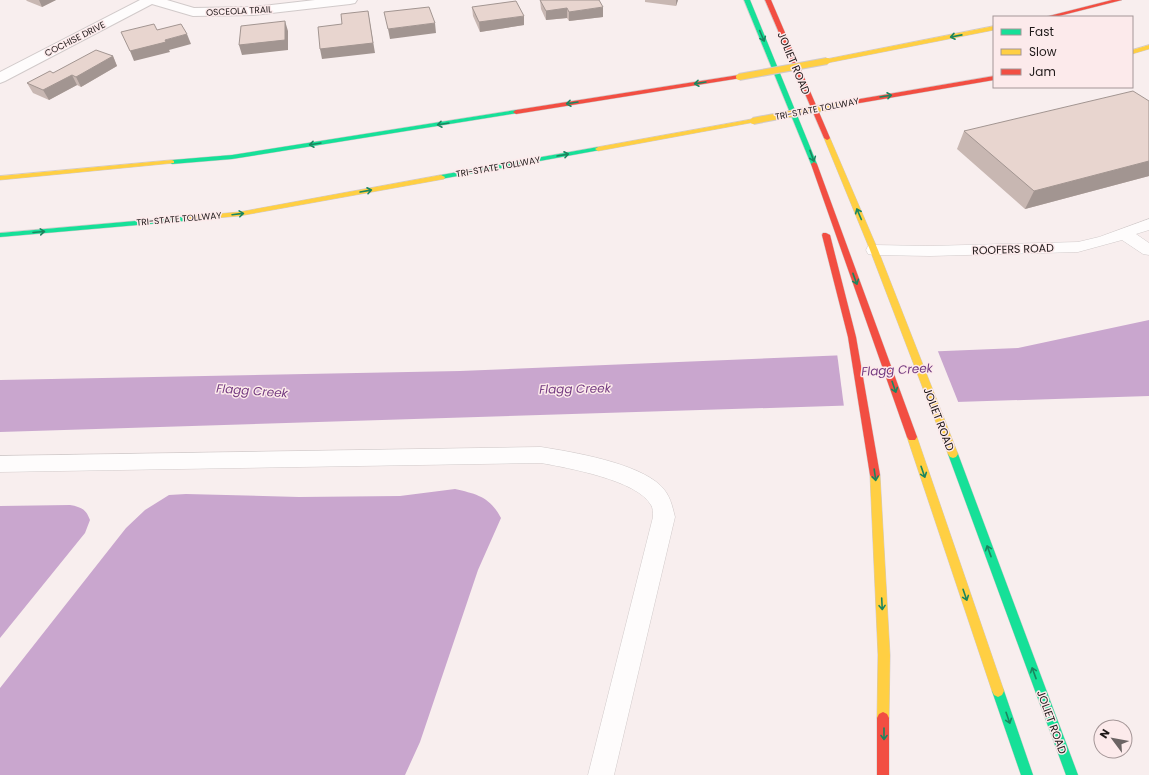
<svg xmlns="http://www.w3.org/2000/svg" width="1149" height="775" font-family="Poppins,sans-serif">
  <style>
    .water { fill: #c9a6ce }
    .pier { fill: #f8eeee }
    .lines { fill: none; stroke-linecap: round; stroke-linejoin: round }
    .lane-casing { stroke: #d1caca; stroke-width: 1 }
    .street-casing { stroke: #d1caca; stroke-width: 2 }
    .fast-casing { stroke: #d1caca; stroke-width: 1 }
    .slow-casing { stroke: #d1caca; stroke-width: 1 }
    .jam-casing { stroke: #d1caca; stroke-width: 1 }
    .lane { fill: #fefcfc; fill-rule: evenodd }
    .street { fill: #fefcfc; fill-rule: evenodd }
    .fast { fill: #16e098; fill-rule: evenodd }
    .slow { fill: #ffcf43; fill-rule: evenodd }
    .jam { fill: #f24e42; fill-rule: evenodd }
    .slow-bridge-casing { stroke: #d1caca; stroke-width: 8; stroke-linecap: butt }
    .slow-bridge { stroke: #ffcf43; stroke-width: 6 }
    .wall { fill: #c8b7b2 }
    .shaded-wall { fill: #a29591 }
    .building { fill: #e8d5cf; stroke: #a29591 }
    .oneway { stroke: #1a865f }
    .labels { text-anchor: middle; stroke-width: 3; stroke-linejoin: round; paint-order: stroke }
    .far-street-label { font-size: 9px; fill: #1f1919; stroke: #fceaeb }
    .street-label { font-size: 11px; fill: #1f1919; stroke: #fceaeb }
    .water-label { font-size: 12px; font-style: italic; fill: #743b81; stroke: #fceaeb }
  </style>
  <rect width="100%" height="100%" fill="#f8eeee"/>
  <path class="water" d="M1149,320V396L0,432V380L460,371L1018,348Z
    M455,489C477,494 490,497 501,518L478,570L420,742L405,775H0V688L126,528L145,510L169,495L186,494L299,497L400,496Z
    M70,505C81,507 86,509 90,520L85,533L0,638V506Z"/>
  <path class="pier" d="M937,349L959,404L844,407L837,353Z"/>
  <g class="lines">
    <defs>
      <path id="lane" d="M1149,219V230L1136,234L1149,243V255L1143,254L1122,240L1078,252L930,256L874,255L868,254L866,250L868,246L874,245L930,246L1078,242L1099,237Z
        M541,447C573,452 638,463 661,486C670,495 672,505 675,517L614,775H588L653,517C653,513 653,508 651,505C637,480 568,468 541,463L0,472V456Z"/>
      <path id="street" d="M140,0H167L194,8L254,7L315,0H357L355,3L350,4L254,15L193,16L152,4L5,81L0,83V72Z"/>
      <path id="fast" d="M744,0H750L817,164L816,165H812L811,164Z
        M516,110L518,111V113L232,159L172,164L169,162L172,160L232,155Z
        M598,147L600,148V150L441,179L437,177L441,175Z
        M192,216H195V220L0,237V233Z
        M953,450L956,451L958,454L1078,775H1066L948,454L950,451Z
        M998,685L1002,687L1004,691L1033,775H1021L992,691L994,687Z"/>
      <path id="slow" d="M994,26V30L827,63L824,61L827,59Z
        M1149,45V49L1132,54V50Z
        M753,119L756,121L755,122L598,151L595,149L598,147Z
        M827,136L830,138L878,250L958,454L956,457L953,458L950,457L948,454L870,250L824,138Z
        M172,160L174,161V163L0,180V176Z
        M441,175L445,177L444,179L239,216L192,220L188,218L192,216L239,212Z
        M912,433L915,434L917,437L1004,691L1002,695L998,697L994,695L992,691L907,437L909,434Z
        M875,471L878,472L880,475L890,655L889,718L887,722L883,724L879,722L877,718L878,655L870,475L872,472Z"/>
      <path id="jam" d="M765,0H771L830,138L829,139L827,140L824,138Z
        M1112,0H1122L1055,17H1045Z
        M739,75L742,77L741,78L516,114L513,112L516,110Z
        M994,76V80L848,105L845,103L848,101Z
        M814,162L817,164L917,437L915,440H909L907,437L811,164Z
        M823,233H826L830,235L856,337L880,475L878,478L875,479L872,478L870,475L848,337L822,235Z
        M883,712L887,714L889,718V775H877V718L879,714Z"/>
    </defs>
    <use href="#lane" class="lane-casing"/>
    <use href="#street" class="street-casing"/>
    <use href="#fast" class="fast-casing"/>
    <use href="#slow" class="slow-casing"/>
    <use href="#jam" class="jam-casing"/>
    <use href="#lane" class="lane"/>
    <use href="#street" class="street"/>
    <use href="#fast" class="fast"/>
    <use href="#slow" class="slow"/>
    <use href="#jam" class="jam"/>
    <defs>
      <path id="slow-bridge" d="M739,77L827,61
        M753,121L848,103"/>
    </defs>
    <use href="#slow-bridge" class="slow-bridge-casing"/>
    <use href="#slow-bridge" class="slow-bridge"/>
  </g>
  <path class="wall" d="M26,0H56L42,7L27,1Z
    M540,0L603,17L569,21L567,18L546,20L541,9Z
    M645,0H678L676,6L645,2Z
    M472,7L524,25L480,32L473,16Z
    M113,56L117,66L81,87L77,85L49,100L33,93L27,83L53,73Z
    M1149,101V176L1025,209L957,149L964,131Z"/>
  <path class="shaded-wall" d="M39,0H56L42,7Z
    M676,0H678L676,6Z
    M603,7V17L569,21V12Z
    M567,8V18L546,20V11Z
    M368,11L375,53L322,59L320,49Z
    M524,16V25L480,32L479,22Z
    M285,21L288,31V50L242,55L239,45Z
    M435,23L436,33L390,39L388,29Z
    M187,34L191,44L169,50L170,52L134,61L130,51L165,40Z
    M113,56L117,66L81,87L76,77Z
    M72,75L77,85L49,100L43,90Z
    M1149,161V176L1025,209L1034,191Z"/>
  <path class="building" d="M540,0H599L603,7L569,12L567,8L546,11Z
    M516,1L524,16L479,22L472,7Z
    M429,7L435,23L388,29L384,12Z
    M368,11L373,43L320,49L318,27L342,24L341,14Z
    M285,21V40L239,45L241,26Z
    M154,24L157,30L181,24L187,34L165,40L166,42L130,51L121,32Z
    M96,50L113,56L76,77L72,75L43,90L27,83L50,71L53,73Z
    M1133,91L1149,101V161L1034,191L964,131Z"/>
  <defs><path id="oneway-shaft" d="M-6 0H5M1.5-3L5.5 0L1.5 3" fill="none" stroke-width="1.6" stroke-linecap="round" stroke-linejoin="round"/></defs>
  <g class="oneway">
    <use href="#oneway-shaft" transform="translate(762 36) rotate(67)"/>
    <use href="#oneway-shaft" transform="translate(956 36) rotate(169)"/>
    <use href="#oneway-shaft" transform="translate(700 83) rotate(171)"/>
    <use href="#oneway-shaft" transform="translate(886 96) rotate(-9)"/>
    <use href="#oneway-shaft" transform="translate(572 103) rotate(171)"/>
    <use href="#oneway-shaft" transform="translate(443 124) rotate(171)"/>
    <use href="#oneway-shaft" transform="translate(315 144) rotate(171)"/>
    <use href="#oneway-shaft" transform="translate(563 155) rotate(-10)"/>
    <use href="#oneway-shaft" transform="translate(812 156) rotate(70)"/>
    <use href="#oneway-shaft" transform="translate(366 191) rotate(-10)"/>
    <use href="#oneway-shaft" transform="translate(238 214) rotate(-7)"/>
    <use href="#oneway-shaft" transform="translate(859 214) rotate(-113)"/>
    <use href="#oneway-shaft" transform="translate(39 232) rotate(-5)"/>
    <use href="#oneway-shaft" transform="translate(855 279) rotate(70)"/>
    <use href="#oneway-shaft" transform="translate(894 387) rotate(71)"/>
    <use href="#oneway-shaft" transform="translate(923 472) rotate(71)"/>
    <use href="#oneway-shaft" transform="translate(875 475) rotate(82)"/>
    <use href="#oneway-shaft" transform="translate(989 551) rotate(-110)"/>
    <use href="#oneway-shaft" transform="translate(965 595) rotate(71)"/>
    <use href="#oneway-shaft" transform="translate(882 604) rotate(87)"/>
    <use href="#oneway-shaft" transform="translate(1034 673) rotate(-110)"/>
    <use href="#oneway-shaft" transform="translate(1008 718) rotate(71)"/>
    <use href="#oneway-shaft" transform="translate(884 734) rotate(90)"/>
  </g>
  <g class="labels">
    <g class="far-street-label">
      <text transform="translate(239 11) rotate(-3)" y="3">OSCEOLA TRAIL</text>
      <text transform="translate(75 39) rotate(-27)" y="3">COCHISE DRIVE</text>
      <text transform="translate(817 109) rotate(-11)" y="3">TRI-STATE TOLLWAY</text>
      <text transform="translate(498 167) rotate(-10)" y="3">TRI-STATE TOLLWAY</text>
      <text transform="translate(179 219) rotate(-5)" y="3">TRI-STATE TOLLWAY</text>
    </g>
    <g class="street-label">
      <text transform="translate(794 63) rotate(67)" y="4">JOLIET ROAD</text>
      <text transform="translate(1013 249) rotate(-2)" y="4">ROOFERS ROAD</text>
      <text transform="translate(939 419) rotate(69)" y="4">JOLIET ROAD</text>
      <text transform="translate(1052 722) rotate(70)" y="4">JOLIET ROAD</text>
    </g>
    <g class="water-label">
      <text transform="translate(897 370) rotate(-3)" y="4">Flagg Creek</text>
      <text transform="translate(575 389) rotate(-1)" y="4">Flagg Creek</text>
      <text transform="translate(252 391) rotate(4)" y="4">Flagg Creek</text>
    </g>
  </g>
  <rect x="993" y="16" width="140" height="72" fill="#fceaeb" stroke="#a49697"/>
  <rect x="1001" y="29" width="20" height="6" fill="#16e098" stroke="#a49697"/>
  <text x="1029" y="36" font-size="12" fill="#1f1919">Fast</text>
  <rect x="1001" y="49" width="20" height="6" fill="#ffcf43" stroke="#a49697"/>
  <text x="1029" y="56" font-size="12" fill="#1f1919">Slow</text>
  <rect x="1001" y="69" width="20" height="6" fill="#f24e42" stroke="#a49697"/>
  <text x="1029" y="76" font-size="12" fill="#1f1919">Jam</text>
  <g transform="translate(1113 739) rotate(302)"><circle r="19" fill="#fceaeb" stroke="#a49697"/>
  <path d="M0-3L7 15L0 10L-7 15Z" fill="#6b6464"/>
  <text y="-6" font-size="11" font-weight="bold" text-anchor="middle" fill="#1f1919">N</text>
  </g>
</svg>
